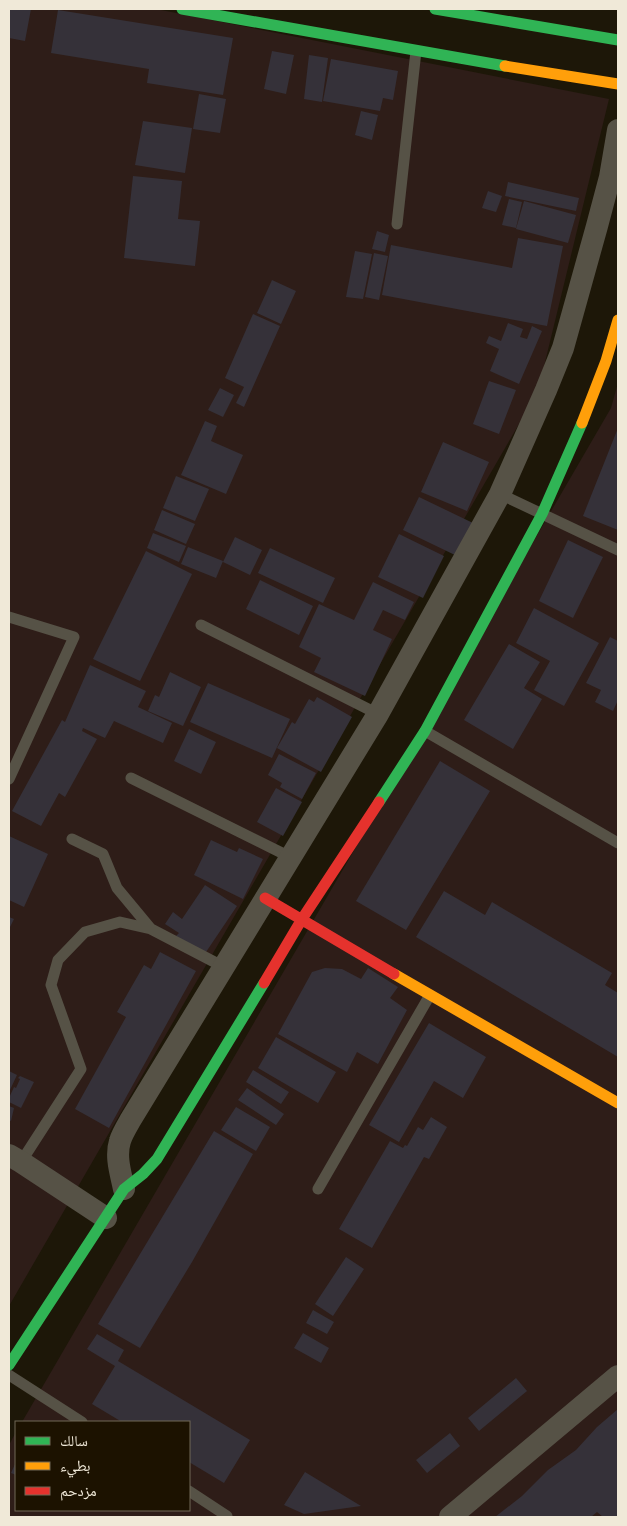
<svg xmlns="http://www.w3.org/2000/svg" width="627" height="1526" font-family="Ubuntu,'Noto Naskh Arabic',sans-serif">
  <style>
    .industrial { fill: #2e1d18 }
    .building { fill: #353139 }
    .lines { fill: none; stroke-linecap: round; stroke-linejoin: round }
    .lane { stroke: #565246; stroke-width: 11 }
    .street { stroke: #565246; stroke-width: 22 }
    .fast { stroke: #30b455; stroke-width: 11 }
    .slow { stroke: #ff9f0a; stroke-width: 11 }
    .jam { stroke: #e5322d; stroke-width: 11 }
  </style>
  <rect width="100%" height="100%" fill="#1d1708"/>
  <path class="industrial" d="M9,9H156L609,99L538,391L9,1306Z
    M618,383V1517H9V1445L16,1432V1510H189V1422H22L611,408Z"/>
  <path class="building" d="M9,9H31L25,41L9,38Z
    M58,10L233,38L223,95L147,83L149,69L51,53Z
    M272,51L294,55L286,94L264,89Z
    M309,55L328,58L322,102L304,99Z
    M331,59L398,71L393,100L383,98L380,111L323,101Z
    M199,94L226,99L220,133L193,129Z
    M361,111L378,115L372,140L355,135Z
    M143,121L192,128L185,173L135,165Z
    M133,176L182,181L178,219L200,221L195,266L124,258Z
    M508,182L579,198L576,211L505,196Z
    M488,191L502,196L496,212L482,208Z
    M509,199L522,202L516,228L502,225Z
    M524,201L576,215L568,243L516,229Z
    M377,231L389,235L385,252L372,249Z
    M518,238L563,246L547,326L382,295L391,245L512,268Z
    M355,251L372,254L363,299L346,297Z
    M374,253L388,256L379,300L365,297Z
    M272,280L296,291L281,324L257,313Z
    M253,314L280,326L244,407L236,403L244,387L225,378Z
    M508,323L523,329L520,337L527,339L532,326L542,331L519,384L490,371L499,349L486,343L489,336L501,341Z
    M489,381L516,390L499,434L473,424Z
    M220,388L234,395L223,417L208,410Z
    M205,421L217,426L211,441L243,455L226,494L181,475Z
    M618,428V530L583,516Z
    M443,442L489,462L467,511L421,492Z
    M176,476L209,489L195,521L163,508Z
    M419,497L473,523L457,556L403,530Z
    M162,510L195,524L186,544L154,530Z
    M153,533L186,546L179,562L147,548Z
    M399,534L444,556L423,598L378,577Z
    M235,537L262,550L250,575L223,562Z
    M568,540L603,557L573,618L539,601Z
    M188,547L223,561L216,578L181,564Z
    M270,548L335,578L323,603L258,573Z
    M146,551L192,574L140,681L93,659Z
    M260,580L313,606L299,635L246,609Z
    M373,582L414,602L405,620L383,610L373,630L392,639L365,696L314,672L321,658L299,647L319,604L354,620Z
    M534,608L599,643L564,706L534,690L550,661L516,643Z
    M610,637L618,641V700L613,711L595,702L601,690L586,683Z
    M509,644L540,662L524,688L542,699L513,749L464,720Z
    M90,665L146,691L138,707L172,723L163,743L114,721L105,738L83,728L82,731L97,739L65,797L59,793L41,826L12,811L62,720L65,722Z
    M170,672L201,687L183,726L148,711L155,695L159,697Z
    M208,683L290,719L272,758L190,722Z
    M317,697L352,717L321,772L277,748L292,722L295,724L309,699L314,702Z
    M189,729L216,742L201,774L174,761Z
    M279,754L316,773L302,799L280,787L282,783L268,775Z
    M440,761L490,791L406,930L356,901Z
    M276,788L302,802L283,836L257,822Z
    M9,836L48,854L24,907L9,900Z
    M211,840L237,852L239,848L263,859L243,899L194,875Z
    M205,885L237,906L204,955L176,936L179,933L165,924L173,912L182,919Z
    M444,891L485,915L492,902L612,973L605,985L618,993V1057L416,937Z
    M9,917L14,919L9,929Z
    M160,952L196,971L109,1128L75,1109L126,1017L117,1012L144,965L151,969Z
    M325,968L342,969L361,979L368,968L398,987L390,998L407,1010L378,1064L357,1052L347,1072L278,1034L312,972Z
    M429,1023L486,1057L463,1098L434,1081L399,1142L369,1125Z
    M276,1037L336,1072L318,1103L258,1068Z
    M253,1070L289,1092L281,1104L246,1082Z
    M9,1071L17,1075L9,1092Z
    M20,1076L34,1082L21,1108L9,1102V1098L14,1087L16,1088L20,1079L18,1078Z
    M247,1088L284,1114L276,1125L238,1100Z
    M9,1106L14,1108L11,1121L9,1120Z
    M236,1107L270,1127L256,1151L221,1130Z
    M431,1117L447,1127L429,1159L424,1157L372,1248L339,1229L390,1141L403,1148L405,1145L407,1146L418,1127L423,1130Z
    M214,1131L253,1154L192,1262L140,1348L98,1324Z
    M346,1257L364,1269L333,1316L315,1304Z
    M313,1310L334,1322L327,1334L306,1323Z
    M303,1333L329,1348L321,1363L294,1348Z
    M97,1334L124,1350L118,1361L250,1440L224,1483L189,1462V1422H122L92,1404L115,1366L87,1349Z
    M516,1378L527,1391L479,1431L468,1418Z
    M618,1409V1496L617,1498L618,1499V1517H603L597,1512L591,1517H495L522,1496L548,1470L576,1450L597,1427Z
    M450,1433L460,1446L427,1473L416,1460Z
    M16,1462V1475L11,1473Z
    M305,1472L361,1506L304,1514L284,1505Z"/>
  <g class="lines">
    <path class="lane" d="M397,224L416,51
      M500,494L618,550
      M9,617L74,637L9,779
      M201,625L378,714
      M425,731L618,843
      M131,778L290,857
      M72,839L103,854L117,888L151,929
      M21,1162L81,1069L51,985L58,960L85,932L120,922L151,929L224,967
      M318,1189L430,995
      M9,1375L82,1422
      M189,1491L227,1516L226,1517"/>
    <path class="street" d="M9,1155L21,1162L106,1218
      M124,1189C121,1174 115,1157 120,1141C122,1134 127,1126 131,1119L378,714L500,494L546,390L563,348L597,226L610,177L618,130
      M450,1517L618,1376"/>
    <path class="fast" d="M182,9L505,66
      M435,9L618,40
      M379,802L425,731L542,514L582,423
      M9,1365L124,1189L143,1174L157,1159L264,983"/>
    <path class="slow" d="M505,66L618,84
      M582,423L606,361L618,320
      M394,974L618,1103"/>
    <path class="jam" d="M265,898L394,974
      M264,983L302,919L379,802"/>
  </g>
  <rect width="627" height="1526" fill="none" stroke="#f0e9d8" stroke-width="20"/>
  <rect x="15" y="1421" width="175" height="90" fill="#1c1200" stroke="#716856"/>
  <rect x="25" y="1437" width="25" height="8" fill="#30b455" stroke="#716856"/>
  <text x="60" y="1446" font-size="15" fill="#f0e9d8">سالك</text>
  <rect x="25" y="1462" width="25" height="8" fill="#ff9f0a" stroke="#716856"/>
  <text x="60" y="1471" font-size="15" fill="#f0e9d8">بطيء</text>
  <rect x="25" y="1487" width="25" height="8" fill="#e5322d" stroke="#716856"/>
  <text x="60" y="1496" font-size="15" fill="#f0e9d8">مزدحم</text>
</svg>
